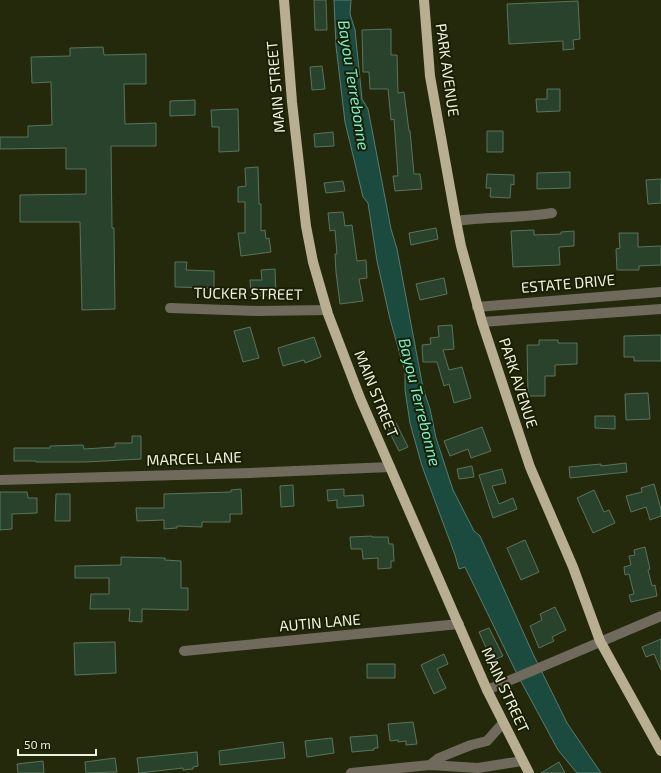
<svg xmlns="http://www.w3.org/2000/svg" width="661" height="773" font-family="'Exo 2',sans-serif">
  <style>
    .water { fill: #1b4a3f; stroke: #5a7c6f }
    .building { fill: #29422c; stroke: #5a745c }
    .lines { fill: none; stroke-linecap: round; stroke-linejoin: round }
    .minor { stroke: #6f6a5c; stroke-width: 10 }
    .major { stroke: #b8ae91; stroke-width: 10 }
    .labels { text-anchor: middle; stroke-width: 4; stroke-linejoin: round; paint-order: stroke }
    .street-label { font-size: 15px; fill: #eef2e0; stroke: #1a1f03 }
    .water-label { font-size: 16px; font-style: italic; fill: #75f1d3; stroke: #1a1f03 }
  </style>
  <rect width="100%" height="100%" fill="#24290b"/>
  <path class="water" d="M334,0H351L350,14L355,30L362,99L368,109L391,229L397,249L423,388L430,409L436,438L453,490L474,531L480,536L533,654L567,723L601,773H577L558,750L551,737L517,674L465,567L459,569L455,555L422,466L410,423L405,390V372L390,319L377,261L368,203L363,197L345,122L336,46Z"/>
  <path class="building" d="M314,0H326L327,30H315Z
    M578,1L580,39L573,40L574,49L563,50V41L509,44L507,4Z
    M391,29V55H397L398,93L404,92L409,131H410L414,174H420L422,189L395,191L393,176H398L394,119L391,120L388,89H370L369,72H363L362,30Z
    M103,47L104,55L146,54V84H124L125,124L156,123V146H111L112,228H114L115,309L82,310L80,222H20V195L86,194V169H66V148L0,149V137H28V126L52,125L51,82L32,83L31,57L70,56V48Z
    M322,66L325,89L312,90L310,67Z
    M547,89H560V111L537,112L536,99H547Z
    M195,100V115L170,116V101Z
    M238,109L239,151L219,152V127H212L211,110Z
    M487,131H503V152H487Z
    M333,132L334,146L315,147L314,134Z
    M258,167L259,204H261V231L265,230L266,239L269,238L271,252L241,256L238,233H245V202H238V187L246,186L245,168Z
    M570,172V188L537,189V173Z
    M487,174L514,175V185L511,184L510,198L490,197L491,188H486Z
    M661,179V203L648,204L646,180Z
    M343,181L345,191L326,193L324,183Z
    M343,212L345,226L352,225L357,261L366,260L367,278L359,279L363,301L340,304L336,272L335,254H337L335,230L330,231L328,213Z
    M436,228L438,239L411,245L409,233Z
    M534,230V235L561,234V232L574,231V246L559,247L560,265L513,267L511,231Z
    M619,233H638V247L661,246V265L639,266V270H617L616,249L620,248Z
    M175,262H187L186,270L214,271V288L175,287Z
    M275,269L276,295L251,296L250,280H262L261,270Z
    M444,278L447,294L420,300L416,284Z
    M452,325L454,349L443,350L449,370L462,367L471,398L454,403L449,384L444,386L437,362H423L422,345L431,344L430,338L439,337L438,326Z
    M250,327L259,358L243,362L234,331Z
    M661,335V361H634V357H624V336Z
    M314,337L321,357L305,363L304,360L283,366L278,348Z
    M539,340H558V343H577V364L555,365V376H545V396H528L527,345H539Z
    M648,393L650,419L626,420L625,394Z
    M595,416H615V429L595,428Z
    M396,423L408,447L399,451L387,427Z
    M482,427L491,451L471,458L468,449L450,456L444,441Z
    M132,436H141V459L85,462H36V461H14V448H50V446L83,445L84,449L115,447V443H132Z
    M626,463L627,472L570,478L569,467L601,464V466Z
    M472,466L474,477L459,479L457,469Z
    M502,469L506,483L492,486L499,504L513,498L517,509L493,518L479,475Z
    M654,484L661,509V516L650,520L646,507L631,512L626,496L642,492L641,488Z
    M293,485L294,506L281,507L280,486Z
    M241,489L242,514H230V522H202V527L177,526V528L164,529V520L137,521L136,508H164V494L231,492V490Z
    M344,489V496L363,495L364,506L337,508V500L328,501L327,490Z
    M594,490L604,512L609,510L615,523L593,533L577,498Z
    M0,492H27L28,498H37V513L12,514V529L0,530Z
    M56,494H70V521H55Z
    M372,536V537H388L389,544H393L394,561H391V568L378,569V558L363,559L362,549H351L350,537Z
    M525,540L539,572L521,580L507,548Z
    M645,547L650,569L648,570L652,586L655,585L657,596L631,602L629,595L634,594L629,574L625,575L624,567L631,565L629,556L635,555L634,550Z
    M121,557L165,558V560L181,561V588H188V610L142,609V622L129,621L130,609H90L91,594H109V578H75V566L121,565Z
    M555,607L566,630L552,637L554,641L539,648L530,626L542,620L540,614Z
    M489,628L503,656L492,661L479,632Z
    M661,639V670L654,654L646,657L642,647Z
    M115,642L116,673L75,675L74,643Z
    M444,654L448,664L437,669L446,688L434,694L421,665Z
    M367,664H395V678H367Z
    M413,722L417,744L406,745V741L398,742V740L390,741L388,724Z
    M377,735L378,748H374V750L352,752L350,737Z
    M332,738L334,753L307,757L305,741Z
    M283,742L285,758L220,765L219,751Z
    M197,752L198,766L193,767V769L183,770V768L139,773L137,758Z
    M115,758L117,772L86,773L85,762Z
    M43,761L44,773H18L17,764Z
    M559,762L565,773H541Z"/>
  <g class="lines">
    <path class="minor" d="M456,221C488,217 520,218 552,213
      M477,307L661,292
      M170,308L258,311L327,310
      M482,322L661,309
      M0,480L250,473L390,467
      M184,651L459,624
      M487,690L661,616
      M430,765L439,758L451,753L471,745L487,741L503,723
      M351,773L430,765L478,768L522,761"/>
    <path class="major" d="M284,0L292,102L306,226L313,262L328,314L360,398L487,690L529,773
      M424,0L430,76L456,221L461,246L482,322L530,467L573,567L600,641L661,751"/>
  </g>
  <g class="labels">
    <g class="street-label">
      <text transform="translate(447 70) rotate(82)" y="5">PARK AVENUE</text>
      <text transform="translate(276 87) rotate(-95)" y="5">MAIN STREET</text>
      <text transform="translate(568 284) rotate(-5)" y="5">ESTATE DRIVE</text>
      <text transform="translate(248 294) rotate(1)" y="5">TUCKER STREET</text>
      <text transform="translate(518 383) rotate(72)" y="5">PARK AVENUE</text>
      <text transform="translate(376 394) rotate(68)" y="5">MAIN STREET</text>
      <text transform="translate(194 459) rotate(-2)" y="5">MARCEL LANE</text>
      <text transform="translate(320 623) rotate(-5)" y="5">AUTIN LANE</text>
      <text transform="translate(505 690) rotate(65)" y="5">MAIN STREET</text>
    </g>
    <g class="water-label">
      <text transform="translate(354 85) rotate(81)" y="6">Bayou Terrebonne</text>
      <text transform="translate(420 402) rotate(76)" y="6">Bayou Terrebonne</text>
    </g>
  </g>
  <path d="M18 749v6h78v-6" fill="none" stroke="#eef2e0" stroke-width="2"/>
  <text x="24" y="749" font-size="12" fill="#eef2e0" stroke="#1a1f03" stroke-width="3" paint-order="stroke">50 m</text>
</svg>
